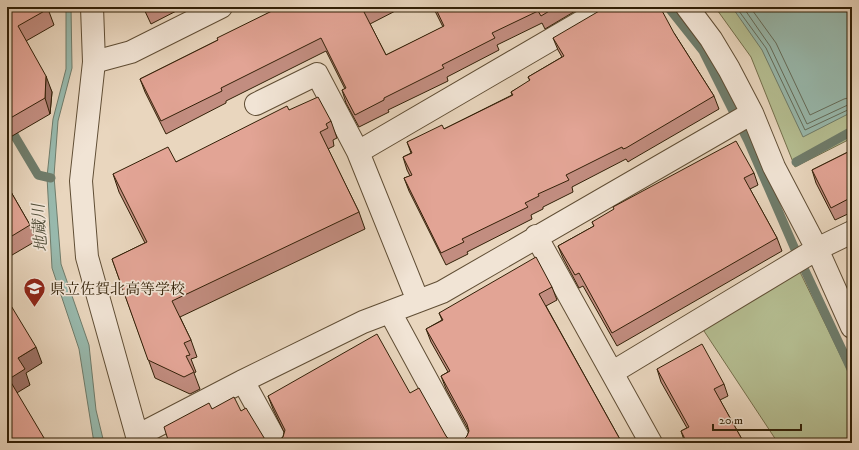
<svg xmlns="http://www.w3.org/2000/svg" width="859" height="450" font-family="'IM FELL DW Pica','Noto Serif JP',serif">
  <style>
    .green { fill: #b5be92; stroke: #746f4c }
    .water { fill: #98b9ad; stroke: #6f7c6b }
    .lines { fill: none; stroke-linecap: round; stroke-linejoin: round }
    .shore { stroke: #656c5a; stroke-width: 1 }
    .stream { stroke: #6f7c6b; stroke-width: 9 }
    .minor-casing { stroke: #604e35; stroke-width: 24 }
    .tertiary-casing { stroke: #604e35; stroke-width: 24 }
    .minor { stroke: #f1e4d5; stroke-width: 22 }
    .tertiary { stroke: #f1e4d5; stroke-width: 22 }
    .wall { fill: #c28d80; stroke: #322007 }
    .shaded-wall { fill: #9e7368; stroke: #322007 }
    .building { fill: #e2a495; stroke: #322007 }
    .labels { text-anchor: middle; stroke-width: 3.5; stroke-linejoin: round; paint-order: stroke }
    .poi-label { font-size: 15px; fill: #322007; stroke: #f1e4d5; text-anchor: start }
    .water-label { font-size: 16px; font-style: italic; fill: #514e39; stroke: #f1e4d5 }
  </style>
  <rect width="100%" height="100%" fill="#e9d6be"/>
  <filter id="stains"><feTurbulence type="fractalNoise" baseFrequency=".005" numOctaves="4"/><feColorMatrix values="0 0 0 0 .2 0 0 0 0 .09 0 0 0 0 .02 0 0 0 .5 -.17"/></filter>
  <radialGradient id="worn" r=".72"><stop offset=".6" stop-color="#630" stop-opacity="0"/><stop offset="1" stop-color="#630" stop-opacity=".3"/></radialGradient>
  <path class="green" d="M715,7H852V138L795,167L751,57Z
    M800,272L852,379V443H778L702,328Z"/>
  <path class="water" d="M66,7H71L72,68L58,121L54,176L61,264L89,345L96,410L104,443H94L79,349L52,268L47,177L53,119L66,69Z
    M732,7H852V112L803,137L762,50Z"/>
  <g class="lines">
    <path class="shore" d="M736,7L766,48L805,130L852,108
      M743,7L770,46L807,124L852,103
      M750,7L776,43L810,115L844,99L852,97"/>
    <path class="stream" d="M668,7L703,51L748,141L794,247L852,371
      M7,123L38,175L51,178
      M796,162L852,131"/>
    <defs>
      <path id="minor" d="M687,7L711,39L729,69L752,113L774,167L817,249L852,327
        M94,62L131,52L221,7
        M256,104L317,74L358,152
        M536,236L651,443
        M418,301L358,152L607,7
        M390,312L461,443
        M613,372L817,249L852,232
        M243,381L277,443
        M137,436L243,381L363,322L442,292L752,113"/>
      <path id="tertiary" d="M92,7L94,62L81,181L87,257L139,443"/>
    </defs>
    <use href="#minor" class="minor-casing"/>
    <use href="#tertiary" class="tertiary-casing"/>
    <use href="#minor" class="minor"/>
    <use href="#tertiary" class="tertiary"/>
  </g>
  <path class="wall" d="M7,7L48,9L54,25L26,41L52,92L50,114L7,139Z
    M143,7H184L151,24Z
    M280,7H403L370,24L386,55L443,27L433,7H582L545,29L542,23L497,45L499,50L447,77L448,81L388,110L389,112L359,127L346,103L342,90L345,89L326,51L226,101V103L166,134L145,92L140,79L218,40Z
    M674,33L714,96L719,109L631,160L628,162L626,159L572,187L573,192L543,207V209L531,215L532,219L467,252L468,254L446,265L409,191L404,178L410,176L407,170L403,157L411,153L407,142L444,129L512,95L511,92L530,81L528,77L562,57L558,50L553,38Z
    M289,110L331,121L337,138L333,140L334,146L328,149L359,212L365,229L180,317L191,340L197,357L191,359L196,372L194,373L200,389L190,394L155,378L112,259L145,243L119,192L113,174L176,162Z
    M852,150V212L835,220L816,183L812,170Z
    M754,173L758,185L750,189L777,238L782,251L617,346L583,286L579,288L563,258L558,246L594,226L592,222Z
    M7,185L30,225L36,241L7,258Z
    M552,287L557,300L546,306L622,443H169L212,409L241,411L266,441L272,443L278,441L283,437L284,432L273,409L268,396L410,393L446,436L450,441L456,443L462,441L467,436L469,431L446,389L441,376L448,372L431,342L426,329L442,320L439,313Z
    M657,369L724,384L728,396L720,400L744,443H685L681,431L687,428L661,382Z"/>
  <path class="shaded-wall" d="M46,76L52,92L50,114L45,98Z
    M36,347L42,363L26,373L30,385L15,394L9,379L18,358Z"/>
  <path class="building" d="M7,7H47L48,9L18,26L46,76L45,98L7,120Z
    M145,7H155L147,11Z
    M280,7H374L364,12L386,55L444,26L435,7H556L541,16L538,11L492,33L495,38L442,65L444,68L384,98V100L355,115L342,90L346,88L321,38L221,88L222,91L161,121L140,79L218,40L217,38Z
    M606,7H660L674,33L714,96L626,148L623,149L622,147L566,175L569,180L538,194L539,196L525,203L528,207L462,239L464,242L441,253L404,178L412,175L403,157L412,153L407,142L442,125L444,129L513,95L511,92L530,80L528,77L564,56L553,38Z
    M318,97L331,121L326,124L328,128L320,132L359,212L172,301L191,340L184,343L190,355L186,356L194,372L184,377L148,360L112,259L147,242L113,174L168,147L176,162L287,106L289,110Z
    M736,141L754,173L744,178L777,238L612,333L579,273L575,275L558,246L594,226L592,222L614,209L613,207Z
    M852,150V197L831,208L812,170Z
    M7,185L30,225L7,239Z
    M536,257L552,287L539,294L622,443H169L164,427L209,403L212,409L234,397L241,411L246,408L266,441L272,443L278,441L283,437L285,430L268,396L377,334L410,393L419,388L446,436L450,441L456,443L462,441L467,436L469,431L467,424L441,376L450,371L426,329L443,320L439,313Z
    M7,299L36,347L18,358L25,369L9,379L47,443H7Z
    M702,344L724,384L714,389L744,443H687L681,431L689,427L657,369Z"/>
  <defs>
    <symbol id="school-pin" viewBox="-11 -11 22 30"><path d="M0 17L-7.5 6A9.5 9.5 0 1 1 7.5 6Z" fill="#8f2418" stroke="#f1e4d5"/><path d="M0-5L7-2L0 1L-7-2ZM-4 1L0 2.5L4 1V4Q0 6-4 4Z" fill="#fff"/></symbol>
  </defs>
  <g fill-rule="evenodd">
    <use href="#school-pin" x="22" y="276" width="25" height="34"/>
  </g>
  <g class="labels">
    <g class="poi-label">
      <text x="50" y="294">県立佐賀北高等学校</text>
    </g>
    <g class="water-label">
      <text transform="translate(39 228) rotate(-94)" y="6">地蔵川</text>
    </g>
  </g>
  <rect width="859" height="450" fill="none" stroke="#e9d6be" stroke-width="24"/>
  <rect x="8" y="8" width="843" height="434" fill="none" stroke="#322007" stroke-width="2"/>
  <rect x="12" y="12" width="835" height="426" fill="none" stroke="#322007"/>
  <path d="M713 424v6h88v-6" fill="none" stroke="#322007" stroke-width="2"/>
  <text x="719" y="424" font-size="12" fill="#322007" stroke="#f1e4d5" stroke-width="3" paint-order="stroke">20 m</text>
  <rect width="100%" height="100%" filter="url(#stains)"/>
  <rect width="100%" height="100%" fill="url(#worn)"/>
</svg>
